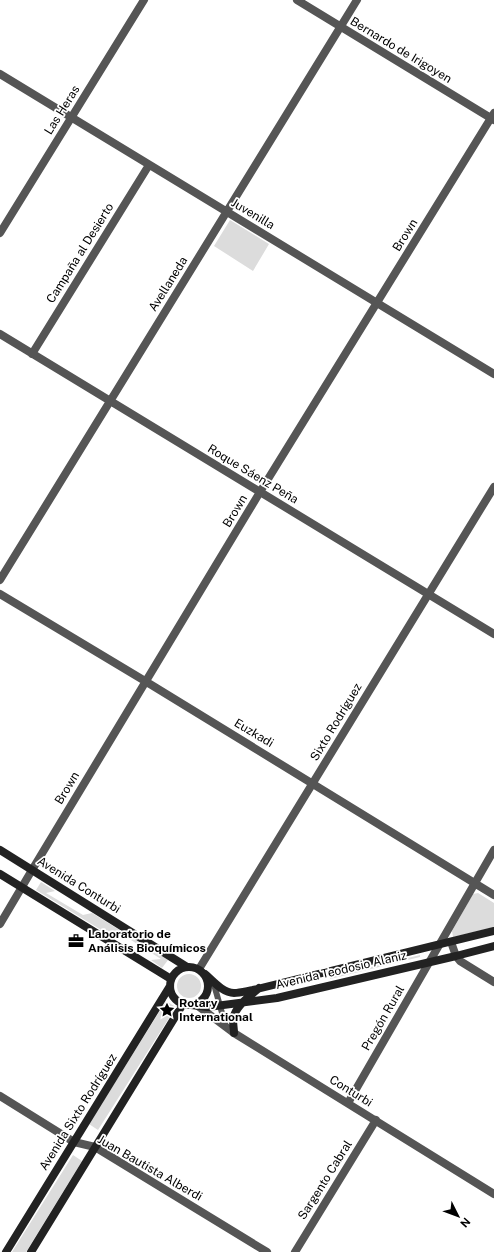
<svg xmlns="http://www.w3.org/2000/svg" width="494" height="1252" font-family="'Public Sans',sans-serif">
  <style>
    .green { fill: #dcdcdc }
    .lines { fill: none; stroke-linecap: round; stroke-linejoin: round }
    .lane { stroke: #555; stroke-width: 6 }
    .street { stroke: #555; stroke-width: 8 }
    .secondary { stroke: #222; stroke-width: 8 }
    .labels { text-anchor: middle; stroke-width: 3.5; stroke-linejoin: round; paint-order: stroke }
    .street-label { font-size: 12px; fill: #000; stroke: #fff }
    .poi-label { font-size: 12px; font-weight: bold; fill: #000; stroke: #fff; text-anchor: start }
  </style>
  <rect width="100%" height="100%" fill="#fff"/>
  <path class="green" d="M230,220L269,244L253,271L214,246Z
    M41,882L55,891L46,893L83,915L92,913L168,960L162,968L151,960L161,959L123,935L111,936L36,890Z
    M478,893L494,903V927L453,937L452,931L473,894Z
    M420,955V957L330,979V977Z
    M177 986a12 12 0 1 1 24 0a12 12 0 1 1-24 0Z
    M166,1001L176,1007L98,1130L89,1124Z
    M73,1155L82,1161L26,1252H12Z"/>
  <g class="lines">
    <path class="lane" d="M213,981L226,1027"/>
    <path class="street" d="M297,0L494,120
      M0,74L494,374
      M0,233L144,0
      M0,334L494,634
      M32,354L149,165
      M0,580L357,0
      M0,594L145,681L494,895
      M0,924L32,870L260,492L494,113
      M451,942L456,956L460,961L494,982
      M199,969L494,487
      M198,1006L234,1033L494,1194
      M0,1096L74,1142L95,1147L267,1252
      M348,1103L494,850
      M295,1252L376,1120"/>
    <path class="secondary" d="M0,850L187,967
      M0,874L171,979
      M170 986a19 19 0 1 1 38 0a19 19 0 1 1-38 0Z
      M205,974C213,981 223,993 234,993C240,993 247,991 253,990L494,931
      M191,1005L208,1007L277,998L456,956L494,946
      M234,1033C234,1029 233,1024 233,1020C234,1007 250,996 259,988
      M6,1252L170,986
      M31,1252L183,1004"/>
  </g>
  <defs>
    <symbol id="office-bare" viewBox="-9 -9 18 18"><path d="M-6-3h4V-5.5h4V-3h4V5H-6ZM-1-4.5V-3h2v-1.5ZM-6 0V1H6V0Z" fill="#000" stroke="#fff" stroke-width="2.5" paint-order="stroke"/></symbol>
    <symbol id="sight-bare" viewBox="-9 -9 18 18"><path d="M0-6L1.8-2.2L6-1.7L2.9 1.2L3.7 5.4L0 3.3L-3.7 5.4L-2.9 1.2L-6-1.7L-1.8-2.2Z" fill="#000" stroke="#fff" stroke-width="2.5" paint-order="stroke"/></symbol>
  </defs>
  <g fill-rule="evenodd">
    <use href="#office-bare" x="65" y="930" width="22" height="22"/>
    <use href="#sight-bare" x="156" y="999" width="22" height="22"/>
  </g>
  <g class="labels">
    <g class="street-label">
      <text transform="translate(401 50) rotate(31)" y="4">Bernardo de Irigoyen</text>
      <text transform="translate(62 110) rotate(-58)" y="4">Las Heras</text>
      <text transform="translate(253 214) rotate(31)" y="4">Juvenilla</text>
      <text transform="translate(405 235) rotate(-58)" y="4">Brown</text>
      <text transform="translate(80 253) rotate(-58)" y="4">Campaña al Desierto</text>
      <text transform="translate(168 284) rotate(-58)" y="4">Avellaneda</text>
      <text transform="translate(253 474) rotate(31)" y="4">Roque Sáenz Peña</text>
      <text transform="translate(235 511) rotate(-59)" y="4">Brown</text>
      <text transform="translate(336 722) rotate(-59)" y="4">Sixto Rodríguez</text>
      <text transform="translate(254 733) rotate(31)" y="4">Euzkadi</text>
      <text transform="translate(67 788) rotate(-59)" y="4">Brown</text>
      <text transform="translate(79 885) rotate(32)" y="4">Avenida Conturbi</text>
      <text transform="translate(341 970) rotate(-13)" y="4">Avenida Teodosio Alaniz</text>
      <text transform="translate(383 1018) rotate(-60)" y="4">Pregón Rural</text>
      <text transform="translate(351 1091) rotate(32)" y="4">Conturbi</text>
      <text transform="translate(78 1112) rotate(-58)" y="4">Avenida Sixto Rodríguez</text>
      <text transform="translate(150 1168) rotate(30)" y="4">Juan Bautista Alberdi</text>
      <text transform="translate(325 1180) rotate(-58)" y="4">Sargento Cabral</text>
    </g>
    <g class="poi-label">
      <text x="88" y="938">Laboratorio de<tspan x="88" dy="14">Análisis Bioquímicos</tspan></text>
      <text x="179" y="1007">Rotary<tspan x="179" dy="14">International</tspan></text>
    </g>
  </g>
  <g transform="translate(458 1216) rotate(132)" stroke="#ffffff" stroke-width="3" paint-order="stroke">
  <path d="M0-3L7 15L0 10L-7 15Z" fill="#000000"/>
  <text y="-6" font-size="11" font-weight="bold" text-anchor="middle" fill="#000000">N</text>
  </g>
</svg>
